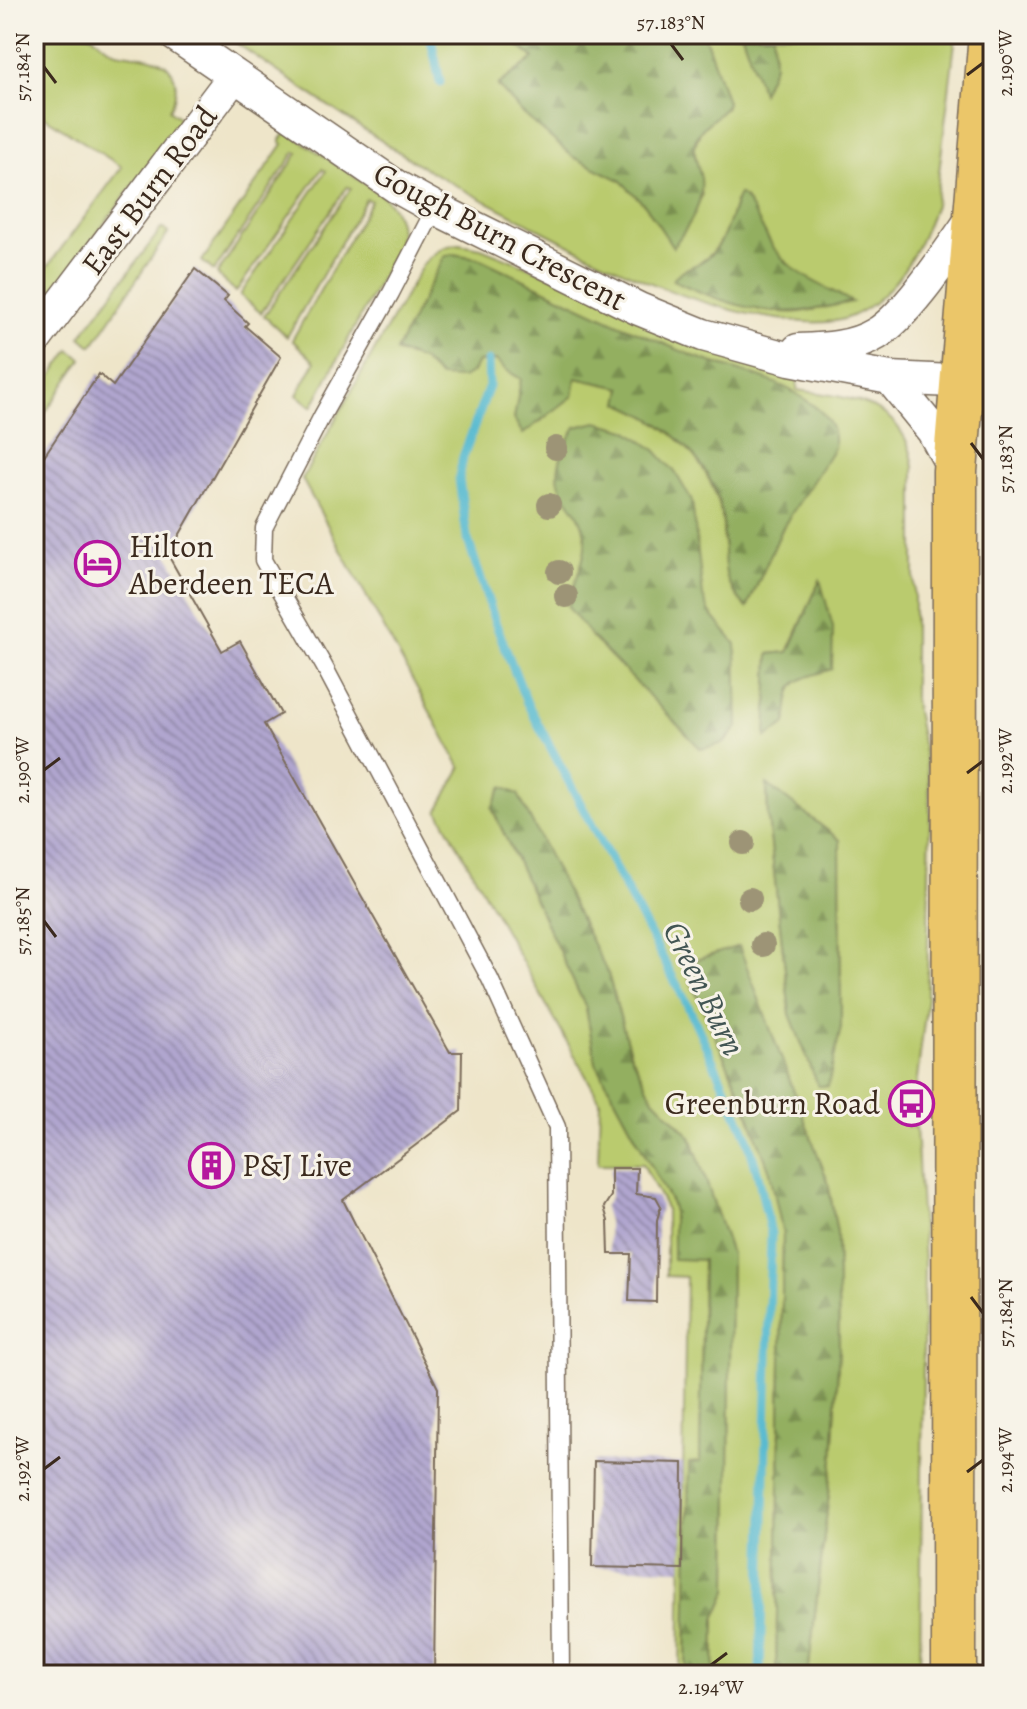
<svg xmlns="http://www.w3.org/2000/svg" width="1027" height="1709" font-family="Alegreya,serif">
  <style>
    .green { fill: #bacb6e; stroke: #7a7a46; stroke-width: 2; fill-rule: evenodd }
    .forest { fill: url(#forest-firs); stroke: #676c40; stroke-width: 2 }
    .lines { fill: none; stroke-linecap: round; stroke-linejoin: round }
    .stream { stroke: #51b8cf; stroke-width: 9 }
    .building { fill: url(#building-back-hatch) }
    .service-casing { stroke: #7a6b5a; stroke-width: 19 }
    .minor-casing { stroke: #7a6b5a; stroke-width: 35 }
    .primary-casing { stroke: #7a6b5a; stroke-width: 47 }
    .service { stroke: #fff; stroke-width: 16 }
    .minor { stroke: #fff; stroke-width: 32 }
    .primary { stroke: #ebc669; stroke-width: 44 }
    .tree { fill: #9d9476 }
    .ticks { fill: none; stroke: #3b2a1e; stroke-width: 3 }
    .labels { text-anchor: middle; stroke-width: 6; stroke-linejoin: round; paint-order: stroke }
    .street-label { font-size: 32px; fill: #3b2a1e; stroke: #f7f3e8 }
    .poi-label { font-size: 32px; fill: #3b2a1e; stroke: #f7f3e8; text-anchor: start }
    .water-label { font-size: 34px; font-style: italic; fill: #425553; stroke: #f7f3e8 }
    .neatline { fill: none; stroke: #3b2a1e; stroke-width: 3 }
    .ticks-label { font-size: 20px; text-anchor: middle; fill: #3b2a1e }
  </style>
  <defs>
    <pattern id="forest-firs" width="22" height="20" patternUnits="userSpaceOnUse" patternTransform="scale(2)"><rect width="22" height="20" fill="#93af61"/><path d="M5 1l3.5 6h-7zM16 11l3.5 6h-7z" fill="#798f4f"/></pattern>
    <pattern id="building-back-hatch" width="6" height="6" patternUnits="userSpaceOnUse" patternTransform="scale(2)"><rect width="6" height="6" fill="#b0a6cf"/><path d="M-1 5l2 2M0 0l6 6M5-1l2 2" fill="none" stroke="#9087a7"/></pattern>
  </defs>
  <rect width="100%" height="100%" fill="#f7f3e8"/>
  <filter id="ink" filterUnits="userSpaceOnUse"><feTurbulence type="fractalNoise" baseFrequency=".0125" numOctaves="2"/><feDisplacementMap in="SourceGraphic" scale="16" xChannelSelector="R" yChannelSelector="G"/><feConvolveMatrix kernelMatrix="1 2 1 2 8 2 1 2 1" color-interpolation-filters="sRGB"/></filter>
  <filter id="wash" filterUnits="userSpaceOnUse"><feTurbulence type="fractalNoise" baseFrequency=".006" numOctaves="4" result="noise"/><feDisplacementMap in="SourceGraphic" scale="32" xChannelSelector="R" yChannelSelector="G"/><feGaussianBlur stdDeviation="1.8" result="paint"/><feColorMatrix in="noise" values="0 0 0 0 0 0 0 0 0 0 0 0 0 0 0 0 0 1.4 0 .05"/><feComposite in="paint" operator="in"/></filter>
  <g filter="url(#wash)">
    <rect width="100%" height="100%" fill="#eee5c9"/>
    <path class="green" d="M34,34C48,34 80,30 91,35C100,39 106,50 117,52C129,55 143,55 154,59C179,67 180,91 169,110L182,120L34,317V285L122,167L34,110Z
      M223,34H504L534,58L498,86C534,128 576,148 619,179C642,196 659,223 673,246L702,196L694,147L701,130L711,119L725,109L727,102L704,34H742L762,91L773,34H956L935,205C920,249 892,303 844,319C823,325 799,322 778,319C689,307 610,266 531,225C496,206 459,188 425,168C355,126 289,79 223,34ZM745,198C758,224 771,253 796,271C812,283 835,290 850,302C834,305 817,310 801,312C756,316 713,297 673,280C681,274 691,269 700,263C722,249 729,226 735,202Z
      M287,131L384,197C398,211 404,229 397,248L312,407L297,395L315,362L292,340L371,201L366,199L287,337L264,316L351,188L347,187L261,313L240,295L326,171L322,169L236,292L217,274L298,153L295,152L214,271L202,261L283,144L280,141Z
      M162,228L168,233L92,346L80,337Z
      M459,244L481,248L798,376L797,390C851,398 904,401 914,467V700L929,780L930,814L927,998L915,1095H901L907,1127H916L924,1263L920,1675H808L833,1459L839,1347L837,1233L828,1182L738,947L683,964L743,1099L770,1172L783,1234L776,1675H714L715,1618L728,1590L731,1254L691,1137L654,1099L631,1056L608,974L492,808L586,1008L596,1063L673,1206V1258L703,1259L700,1463H689L686,1675H680L686,1277L666,1276V1208L643,1164H598L600,1101L438,810L461,768L302,479L423,264C434,253 443,245 459,244ZM452,254L478,258L624,327L695,357L802,494L783,527L747,607C738,589 729,564 724,543C722,535 724,527 722,518C711,461 672,424 620,403L623,388L576,378L573,396L559,404L539,423L521,379L506,370L496,360L478,362L472,373L440,377L422,360L396,352ZM820,581L804,678C785,686 788,705 786,724L767,736L769,654L788,652ZM767,785L840,840L841,1027L827,1086L790,1014L768,818Z
      M70,350L82,359L34,429V401Z"/>
    <path class="forest" d="M504,34H704L727,102C722,119 697,123 694,147C694,157 699,169 701,178C704,206 689,225 673,247L645,205L620,180L573,157L520,111L498,85L534,58Z
      M742,34H773L774,65L762,93Z
      M739,194C753,203 765,238 777,252C796,276 826,287 852,302C835,305 818,310 802,311C757,316 712,298 673,280C680,268 693,268 704,260C727,245 728,217 739,194Z
      M452,254L478,258C548,291 618,326 691,355C720,367 771,377 795,393C817,407 837,419 834,448L783,527L747,608C716,575 727,562 723,523C717,465 670,423 619,403L622,388L576,378L573,396L523,434L514,419L521,379L506,370L496,360L478,362L472,373L462,378L440,377L422,360L396,351L444,257Z
      M597,422L627,430L655,450L675,472L692,501L703,596L710,613L736,644L738,727L724,743L701,749L591,636L568,607C572,583 588,560 585,535C582,511 566,503 560,485C553,468 567,441 576,427Z
      M820,580L833,627L832,669C789,683 791,678 786,724L766,737L769,654L789,652Z
      M767,784L840,840L841,1027L828,1086H818L790,1014L768,818Z
      M502,787L518,794L608,974L631,1056L654,1099L691,1137L731,1254L728,1590L715,1619L714,1675H686L689,1463L700,1462L703,1260L673,1259V1206L596,1063L586,1008L492,808Z
      M739,946L828,1182L837,1233L839,1347L833,1459L808,1675H776L783,1234L770,1172L743,1099L683,964Z"/>
    <g class="lines">
      <path class="stream" d="M430,34L440,82
        M488,361L489,386L463,457L459,479L467,537L495,622L527,703L687,1004L746,1134L758,1175L771,1234L760,1675"/>
    </g>
    <g id="blocks">
      <path class="building" d="M195,269L228,296L224,301L248,323L245,326L281,357L168,555L222,651L240,641L281,714L264,724L450,1052H462L461,1111L343,1200L438,1388L434,1675H34V471L99,374L113,386Z
        M611,1168H637L636,1194L656,1197L661,1206L657,1220L656,1302L629,1301L631,1254H609L608,1221L604,1207L611,1196Z
        M594,1461L683,1463L682,1569L592,1567Z"/>
    </g>
  </g>
  <g filter="url(#ink)">
    <use href="#blocks" fill-opacity="0" stroke="#7a6b5a" stroke-width="2"/>
    <g class="lines">
      <defs>
        <path id="service" d="M435,208L391,293L322,416L264,528L263,560L324,666L490,979L557,1127L561,1675"/>
        <path id="minor" d="M174,34L397,187L435,208L639,309L703,335L790,359L890,378L993,383
          M34,341L234,76
          M798,350C825,349 853,348 876,334C907,316 952,247 974,216
          M890,378L933,431L955,471"/>
        <path id="primary" d="M954,1675L955,471L991,34"/>
      </defs>
      <use href="#service" class="service-casing"/>
      <use href="#minor" class="minor-casing"/>
      <use href="#primary" class="primary-casing"/>
      <use href="#service" class="service"/>
      <use href="#minor" class="minor"/>
      <use href="#primary" class="primary"/>
    </g>
    <g class="tree">
      <circle cx="556" cy="448" r="12"/>
      <circle cx="549" cy="505" r="12"/>
      <circle cx="559" cy="572" r="12"/>
      <circle cx="566" cy="596" r="12"/>
      <circle cx="743" cy="843" r="12"/>
      <circle cx="750" cy="899" r="12"/>
      <circle cx="763" cy="945" r="12"/>
    </g>
  </g>
  <path class="ticks" d="M671,44L683,60M44,67L56,83M967,75L983,63M971,443L983,459M44,770L60,758M967,773L983,761M44,921L56,937M971,1297L983,1313M44,1469L60,1457M967,1472L983,1460M711,1665L727,1653"/>
  <defs>
    <symbol id="hotel-ring" viewBox="-11 -11 22 22"><circle r="9.5" fill="#f7f3e8" stroke="#b5179e" stroke-width="1.5"/><path d="M-6-4.5h1.5V1H6V5H4.5V3h-9V5H-6ZM-4 0a1.8 1.8 0 1 1 3.6 0ZM.5 0V-2.5h3Q6-2.5 6 0Z" fill="#b5179e"/></symbol>
    <symbol id="bus-ring" viewBox="-11 -11 22 22"><circle r="9.5" fill="#f7f3e8" stroke="#b5179e" stroke-width="1.5"/><path d="M-5-6H5V4H4V6H2V4H-2V6H-4V4H-5ZM-3.5-4V0h7V-4ZM-3.5 1.2v1.5H-2V1.2ZM2 1.2v1.5H3.5V1.2Z" fill="#b5179e"/></symbol>
    <symbol id="building-ring" viewBox="-11 -11 22 22"><circle r="9.5" fill="#f7f3e8" stroke="#b5179e" stroke-width="1.5"/><path d="M-4-6H4V6H1V3H-1V6H-4ZM-2.5-4.3h1.7v1.8h-1.7ZM.8-4.3h1.7v1.8H.8ZM-2.5-1h1.7V.8h-1.7ZM.8-1h1.7V.8H.8Z" fill="#b5179e"/></symbol>
  </defs>
  <g fill-rule="evenodd">
    <use href="#hotel-ring" x="72" y="538" width="51" height="51"/>
    <use href="#bus-ring" x="886" y="1078" width="51" height="51"/>
    <use href="#building-ring" x="186" y="1140" width="51" height="51"/>
  </g>
  <g class="labels">
    <g class="street-label">
      <text transform="translate(149 190) rotate(-53)" y="11">East Burn Road</text>
      <text transform="translate(500 236) rotate(28)" y="11">Gough Burn Crescent</text>
    </g>
    <g class="poi-label">
      <text x="129" y="557">Hilton<tspan x="129" dy="37">Aberdeen TECA</tspan></text>
      <text x="880" y="1114" text-anchor="end">Greenburn Road</text>
      <text x="242" y="1176">P&amp;J Live</text>
    </g>
    <g class="water-label">
      <text transform="translate(705 988) rotate(64)" y="12">Green Burn</text>
    </g>
  </g>
  <rect width="1027" height="1709" fill="none" stroke="#f7f3e8" stroke-width="88"/>
  <rect x="44" y="44" width="939" height="1621" class="neatline"/>
  <g class="ticks-label">
    <text x="671" y="29">57.183°N</text>
    <text transform="translate(1005 63) rotate(-90)" y="7">2.190°W</text>
    <text transform="translate(22 67) rotate(-90)" y="7">57.184°N</text>
    <text transform="translate(1005 459) rotate(-90)" y="7">57.183°N</text>
    <text transform="translate(1005 761) rotate(-90)" y="7">2.192°W</text>
    <text transform="translate(22 770) rotate(-90)" y="7">2.190°W</text>
    <text transform="translate(22 921) rotate(-90)" y="7">57.185°N</text>
    <text transform="translate(1005 1313) rotate(-90)" y="7">57.184°N</text>
    <text transform="translate(1005 1460) rotate(-90)" y="7">2.194°W</text>
    <text transform="translate(22 1469) rotate(-90)" y="7">2.192°W</text>
    <text x="711" y="1694">2.194°W</text>
  </g>
</svg>
